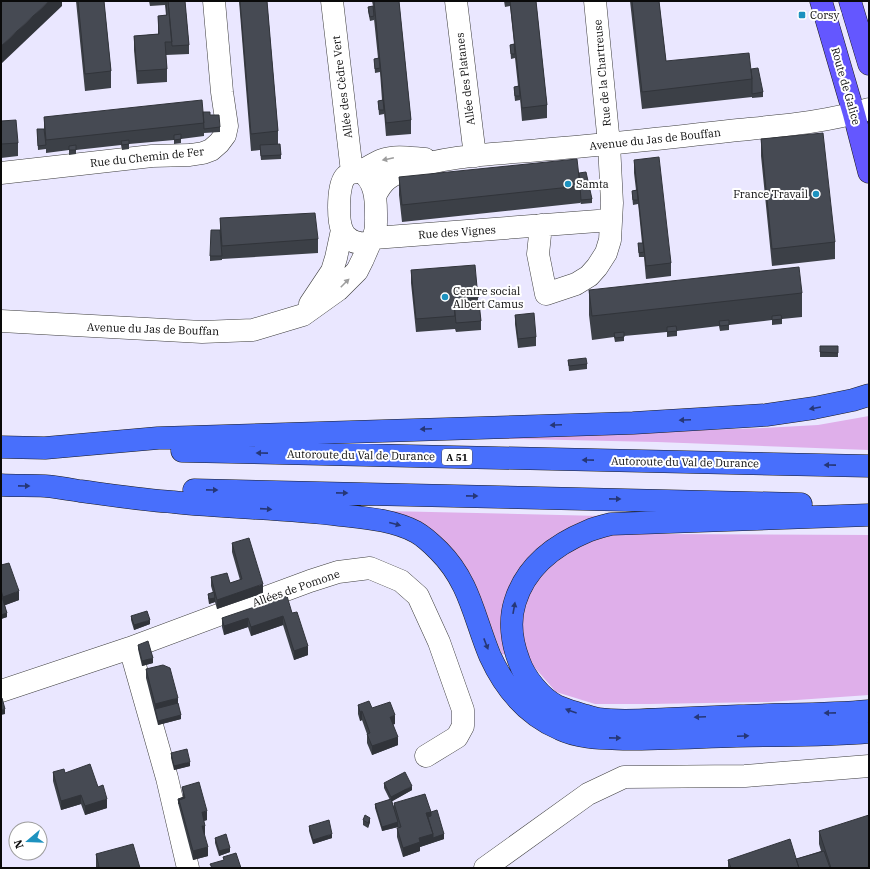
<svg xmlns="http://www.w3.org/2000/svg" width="870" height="869" font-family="'IBM Plex Serif',serif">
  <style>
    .green { fill: #dfafea }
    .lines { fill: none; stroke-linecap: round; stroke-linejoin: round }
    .minor-casing { stroke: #3d3d3d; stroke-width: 23 }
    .major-casing { stroke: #1b1b1b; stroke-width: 23 }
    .highway-casing { stroke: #1b1b1b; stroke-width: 23 }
    .minor { stroke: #fff; stroke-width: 22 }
    .major { stroke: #6457ff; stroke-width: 22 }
    .highway { stroke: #486ffc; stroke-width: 22 }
    .wall { fill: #3c4047 }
    .shaded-wall { fill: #31343a }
    .building { fill: #464a53; stroke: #31343a }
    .oneway { fill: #9d9d9d }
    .oneway2 { fill: #263777 }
    .poi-dot { fill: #1d92bf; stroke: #fff; stroke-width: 1.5 }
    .labels { text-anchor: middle; stroke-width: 4; stroke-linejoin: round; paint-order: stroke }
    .shield { fill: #fff; stroke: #545454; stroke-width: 1 }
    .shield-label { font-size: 10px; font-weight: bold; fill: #0a0a0a }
    .poi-label { font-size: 11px; fill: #0a0a0a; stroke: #fff; text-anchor: start }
    .street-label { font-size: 11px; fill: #0a0a0a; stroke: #fff }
  </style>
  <rect width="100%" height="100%" fill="#eae7ff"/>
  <path class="green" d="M869,416V450L657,442L467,438L763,428L818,425Z
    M386,511L602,516L657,534L869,535V695L768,702L649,704H595L556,692L529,661L502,654L478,596Z"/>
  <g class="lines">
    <defs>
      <path id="minor" d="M332,1L352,172
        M456,1L475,156
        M360,171C375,180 376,198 376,213C376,224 377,234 370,243C362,244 354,244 347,237C345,236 343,232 342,230C338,220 337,184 346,176C350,172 355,173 360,171C368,168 374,163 382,160C396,155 411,158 425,159
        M1,173L152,156L190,155L203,153L211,150L219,143L225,135L227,126L222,92L214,1
        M375,196C383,180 389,176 406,170C446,155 497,154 540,150C603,145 666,138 729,131C776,126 824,123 869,109
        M541,225L538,254L546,294L576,284L589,276L597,267L606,253L610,240L612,203L609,144L595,1
        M374,238L611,220
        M310,304L332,271L336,258L342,230
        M1,321L202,332L253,330L303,315L338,290L357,271L363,259L370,243
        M130,648L167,778L188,868
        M1,691L130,648L310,581L338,572L370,568L401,581L418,596L439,642L463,710V726L457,737L426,756
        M485,868L588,794L624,777L745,776L869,766"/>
      <path id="major" d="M821,1L854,114L869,172
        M850,1L869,64"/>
      <path id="highway" d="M1,447L45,448L158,438L633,423L766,415L814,408L853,400L869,395
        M182,451L869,466
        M1,485C16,486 31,485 45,486C57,487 68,489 80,491C111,495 142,500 173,502C228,508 284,508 340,515C366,518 393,520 416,532C425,537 432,544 439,551C470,582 474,618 490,656C505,689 527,715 560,729C581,739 605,738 628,739C664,739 700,737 736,736C780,735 825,736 869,732
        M194,490L801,504
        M869,515L611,524C603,526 595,528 588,531C554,545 526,566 515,602C509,621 512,643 519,661C525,678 541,698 557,706C566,710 574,712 583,715C588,716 593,718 598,719C620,722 644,720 667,719C691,718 715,717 739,716C782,714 826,715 869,711"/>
    </defs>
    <use href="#minor" class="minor-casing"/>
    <use href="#major" class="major-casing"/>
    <use href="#highway" class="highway-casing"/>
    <use href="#minor" class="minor"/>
    <use href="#major" class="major"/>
    <use href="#highway" class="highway"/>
  </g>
  <path class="wall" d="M76,1H104L111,71V88L85,91Z
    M149,1H185L189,45V54L166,55L167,69V82L137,84L134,50V36L158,34V16L166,15L165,5L150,6Z
    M239,1H267L278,131V144L281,155V159L261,160L260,150L251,151Z
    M372,1H399L411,120V134L386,136L384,112V114L379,115L378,101L382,100L380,72L375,73L374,59L378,58L374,19V20L370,21L368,11V7L373,6Z
    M504,1H536L547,105V118L522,121L520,98V100L515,101L514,91V87L518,86L515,58L511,59L510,45L514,44L510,6L505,7Z
    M630,1H659L666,61L751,69L763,92V97L752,98V97L642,109Z
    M203,112L210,115L220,127V132L204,133V136L181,139V143L174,144V140L129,144V149L122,150L121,145L76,150V154L69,155V150L46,153V149L38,150L37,129H44V117Z
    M1,121L18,143V156L1,158Z
    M761,139L835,242V259L772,266L761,156Z
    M634,160L671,263V276L646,279L644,257H639L638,243H642L638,203V204L633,205L632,195V191L636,190L634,173Z
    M579,173L592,199V203L581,204L580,202V203L402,222L399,195V177Z
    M220,218L318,239V253L222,259V260L210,261V256L220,230Z
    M411,270L478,298V302L481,321V330L456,332L455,329L416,332L411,283Z
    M589,290L802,293V317L782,319V324L772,325V320L729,325V330L720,331L719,326L677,331V336L667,337V332L624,336V341L615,342L614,337L592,340L589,315Z
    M515,315L536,337V346L518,348L515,324Z
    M820,346H838V357H820Z
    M568,360L587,364V369L569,371Z
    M232,543L263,593L217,609L215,602L209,604L208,598V594L213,593L211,586V577L230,583L240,580L232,552Z
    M1,563V565L19,600L5,605L7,617L1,619Z
    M292,613L308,655L294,660L283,625L251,636L248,627L224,635L222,627V618Z
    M131,616L150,624L134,630L131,620Z
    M138,645L153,663L142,666L138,649Z
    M146,669L178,703L181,719L158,725L146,678Z
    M358,705L372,708L395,724H393L398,745L372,755L367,743V734L362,720L360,721L358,714Z
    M171,753L190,766L174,770L171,758Z
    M53,772L65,773L98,787L107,808L85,815L81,804L61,810L53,781Z
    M384,783L412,790L392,801L394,807V803L431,812L444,839L420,847V851L403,857L397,837V828H399L398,827L382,831L375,808V804L390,800L384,788Z
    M182,787L207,820L204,821L205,835H204L208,856L193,860L178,803V799L183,797Z
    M363,820L370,822L368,828L363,825Z
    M309,826L332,838L313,844L309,831Z
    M819,831L869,868H728V860L796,859L821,851L819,844Z
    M215,838L230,852L219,856L215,843Z
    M96,854L140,868H96Z"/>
  <path class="shaded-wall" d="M49,1H62V6L1,64V46Z
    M263,584V593L217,609V600Z
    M19,591V600L3,606V597Z
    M215,598V602L209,604V599Z
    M7,613V617L1,619V615Z
    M283,616V625L251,636V627Z
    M248,618V627L224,635V626Z
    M150,620V624L134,630V625Z
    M308,646V655L294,660V651Z
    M153,658V663L142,666V661Z
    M178,698V707L155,709V704Z
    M5,709V714L1,715V710Z
    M362,711V720L360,721V712Z
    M181,715V719L158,725V721Z
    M395,715V724L390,726V717Z
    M398,737V745L372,755V746Z
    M190,762V766L174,770V766Z
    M412,786V790L391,802V797Z
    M81,795V804L61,810V801Z
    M107,799V808L85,815V806Z
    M207,811V820L202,821V812Z
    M431,812V821L428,822L426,813Z
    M370,818V822L368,828V823Z
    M398,822V827L382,831V827Z
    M202,826H205V835H202Z
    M332,834V838L313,844V840Z
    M433,834H444V839L420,847V851L403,857V848L419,838Z
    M208,847V856L193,860V851Z
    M230,848V852L219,856V851Z"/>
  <path class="building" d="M1,1H49L1,46Z
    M78,1H104L111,71L85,74Z
    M166,1H168L172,42H165L167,69L137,71L134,36L159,34L158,16L167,15Z
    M168,1H185L189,45L172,46Z
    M240,1H267L278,131L251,134Z
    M374,1H399L411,120L386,123Z
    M505,1H510V2H505Z
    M510,1H536L547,105L522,108Z
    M632,1H659L666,61L749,53L752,79L642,92Z
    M373,6L374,16L370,17L368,7Z
    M514,44L515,54H511L510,45Z
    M379,58L380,68L375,69L374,59Z
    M758,68L763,92L752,94V79L751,69Z
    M519,86L520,96H515L514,87Z
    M202,100L204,123L46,140L44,117Z
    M383,100L384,110H379L378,101Z
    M203,112H210V115H219L220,127L204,129Z
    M16,120L18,143L1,144V121Z
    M37,129H44L46,145L38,146Z
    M823,133L835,242L772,249L761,139Z
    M181,134V139L174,140V135Z
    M129,140V144L122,145L121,141Z
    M280,144L281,155L261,156L260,145Z
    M76,145V150H69V146Z
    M659,157L671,263L646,266L634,160Z
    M577,159L580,186L402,205L399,177Z
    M586,172L592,199L581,200L580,186L579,173Z
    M637,190L638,200H633L632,191Z
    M315,213L318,239L222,246L220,218Z
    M211,230H220L222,256H210Z
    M638,243H643L644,252L639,253Z
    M475,265L478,298L454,300L455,316L416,319L411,270Z
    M799,267L802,293L592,316L589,290Z
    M479,302L481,321L456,323L454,304Z
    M534,313L536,337L518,339L515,315Z
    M781,315L782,319L772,320V316Z
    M729,320V325L720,326L719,321Z
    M676,326L677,331L667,332V327Z
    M624,332V337L615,338L614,333Z
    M820,346H838V353L820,352Z
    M586,358L587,364L569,366L568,360Z
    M249,538L263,584L217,600L211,577L227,573L230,583L242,579L232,543Z
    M9,563L19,591L3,597L1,590V565Z
    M214,592L215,598L209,599L208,594Z
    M1,594L7,613L1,615Z
    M287,596L292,613L297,612L308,646L294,651L283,616L251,627L248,618L224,626L222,618Z
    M147,611L150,620L134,625L131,616Z
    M148,641L153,658L142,661L138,645Z
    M163,665L170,668L178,698L155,704L146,669Z
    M1,698H2L5,709L1,710Z
    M369,701L372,708L390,702L395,715L390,717L398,737L372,746L367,734L370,733L362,711L360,712L358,705Z
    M178,703L181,715L158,721L155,709Z
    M187,749L190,762L174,766L171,753Z
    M90,764L98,787L103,785L107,799L85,806L81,795L61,801L53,772L64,769L65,773Z
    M405,772L412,786L391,797L384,783Z
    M199,782L207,811L202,812L205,826H202L208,847L193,851L179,800L185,798L182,787Z
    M425,794L431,812L426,813L433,834L419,838L420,842L403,848L397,828L401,827L394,803Z
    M184,797V798L179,800V804L178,799Z
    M391,799L398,822L382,827L375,804Z
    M437,810L444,834L433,838V834L428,817L431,816V812Z
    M365,815L370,818L368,823L363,820Z
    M869,815V868H831L819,831Z
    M329,820L332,834L313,840L309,826Z
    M226,834L230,848L219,851L215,838Z
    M790,839L799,868H731L728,860Z
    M133,844L140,868H94L99,867L96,854Z
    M824,851L830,868H799L796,859Z
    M236,853L241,868H212L210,864L224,860L223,857Z"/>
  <defs><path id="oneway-solid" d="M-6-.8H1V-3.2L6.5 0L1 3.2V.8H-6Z"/></defs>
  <g class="oneway">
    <use href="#oneway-solid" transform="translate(388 159) rotate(168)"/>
    <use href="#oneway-solid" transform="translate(345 283) rotate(-45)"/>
  </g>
  <g class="oneway2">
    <use href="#oneway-solid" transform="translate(815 408) rotate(170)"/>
    <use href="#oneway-solid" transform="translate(685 420) rotate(177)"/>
    <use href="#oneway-solid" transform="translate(556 425) rotate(178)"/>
    <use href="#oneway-solid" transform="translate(426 429) rotate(178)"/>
    <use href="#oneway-solid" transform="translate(262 453) rotate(-179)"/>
    <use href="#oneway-solid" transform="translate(588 460) rotate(-179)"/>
    <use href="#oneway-solid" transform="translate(830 465) rotate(-179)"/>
    <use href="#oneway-solid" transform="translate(24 486) rotate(1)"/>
    <use href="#oneway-solid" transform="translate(212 490) rotate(1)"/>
    <use href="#oneway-solid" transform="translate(342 493) rotate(1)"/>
    <use href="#oneway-solid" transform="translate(472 496) rotate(1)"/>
    <use href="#oneway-solid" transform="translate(615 499) rotate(1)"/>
    <use href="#oneway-solid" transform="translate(266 509) rotate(4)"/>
    <use href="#oneway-solid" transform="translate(395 524) rotate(15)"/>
    <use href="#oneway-solid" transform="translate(514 608) rotate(-80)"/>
    <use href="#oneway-solid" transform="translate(486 644) rotate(69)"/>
    <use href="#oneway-solid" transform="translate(571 711) rotate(-160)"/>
    <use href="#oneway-solid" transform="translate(830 713) rotate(179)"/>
    <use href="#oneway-solid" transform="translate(700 717) rotate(178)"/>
    <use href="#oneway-solid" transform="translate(743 736) rotate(-2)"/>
    <use href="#oneway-solid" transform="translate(615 738) rotate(1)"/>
  </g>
  <g class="poi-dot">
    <rect x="798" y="11" width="8" height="8" rx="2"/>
    <circle cx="568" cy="184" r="4"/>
    <circle cx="816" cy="194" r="4"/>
    <circle cx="445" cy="297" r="4"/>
  </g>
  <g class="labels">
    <rect class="shield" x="442" y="449" width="30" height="16" rx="3"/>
    <g class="shield-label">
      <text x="457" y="461">A 51</text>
    </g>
    <g class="poi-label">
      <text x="810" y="19">Corsy</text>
      <text x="576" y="188">Samta</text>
      <text x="808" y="198" text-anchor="end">France Travail</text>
      <text x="453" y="295">Centre social<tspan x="453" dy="13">Albert Camus</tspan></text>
    </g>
    <g class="street-label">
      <text transform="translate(602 73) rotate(-95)" y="4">Rue de la Chartreuse</text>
      <text transform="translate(465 79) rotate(-97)" y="4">Allée des Platanes</text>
      <text transform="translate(846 86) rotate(74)" y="4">Route de Galice</text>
      <text transform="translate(342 87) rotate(-97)" y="4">Allée des Cèdre Vert</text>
      <text transform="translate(655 139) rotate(-6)" y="4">Avenue du Jas de Bouffan</text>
      <text transform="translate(147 157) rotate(-6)" y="4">Rue du Chemin de Fer</text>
      <text transform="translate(457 232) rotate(-4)" y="4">Rue des Vignes</text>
      <text transform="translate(153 329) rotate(2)" y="4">Avenue du Jas de Bouffan</text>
      <text transform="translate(361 455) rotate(1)" y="4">Autoroute du Val de Durance</text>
      <text transform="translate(685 462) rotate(1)" y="4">Autoroute du Val de Durance</text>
      <text transform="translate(296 588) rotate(-19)" y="4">Allées de Pomone</text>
    </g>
  </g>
  <rect width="870" height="869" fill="none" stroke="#0a0a0a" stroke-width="4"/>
  <g transform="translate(28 841) rotate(251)"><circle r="19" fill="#ffffff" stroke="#9d9d9d"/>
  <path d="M0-3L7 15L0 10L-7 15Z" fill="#1d92bf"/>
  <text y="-6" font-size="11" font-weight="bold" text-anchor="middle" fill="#0a0a0a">N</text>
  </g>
</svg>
